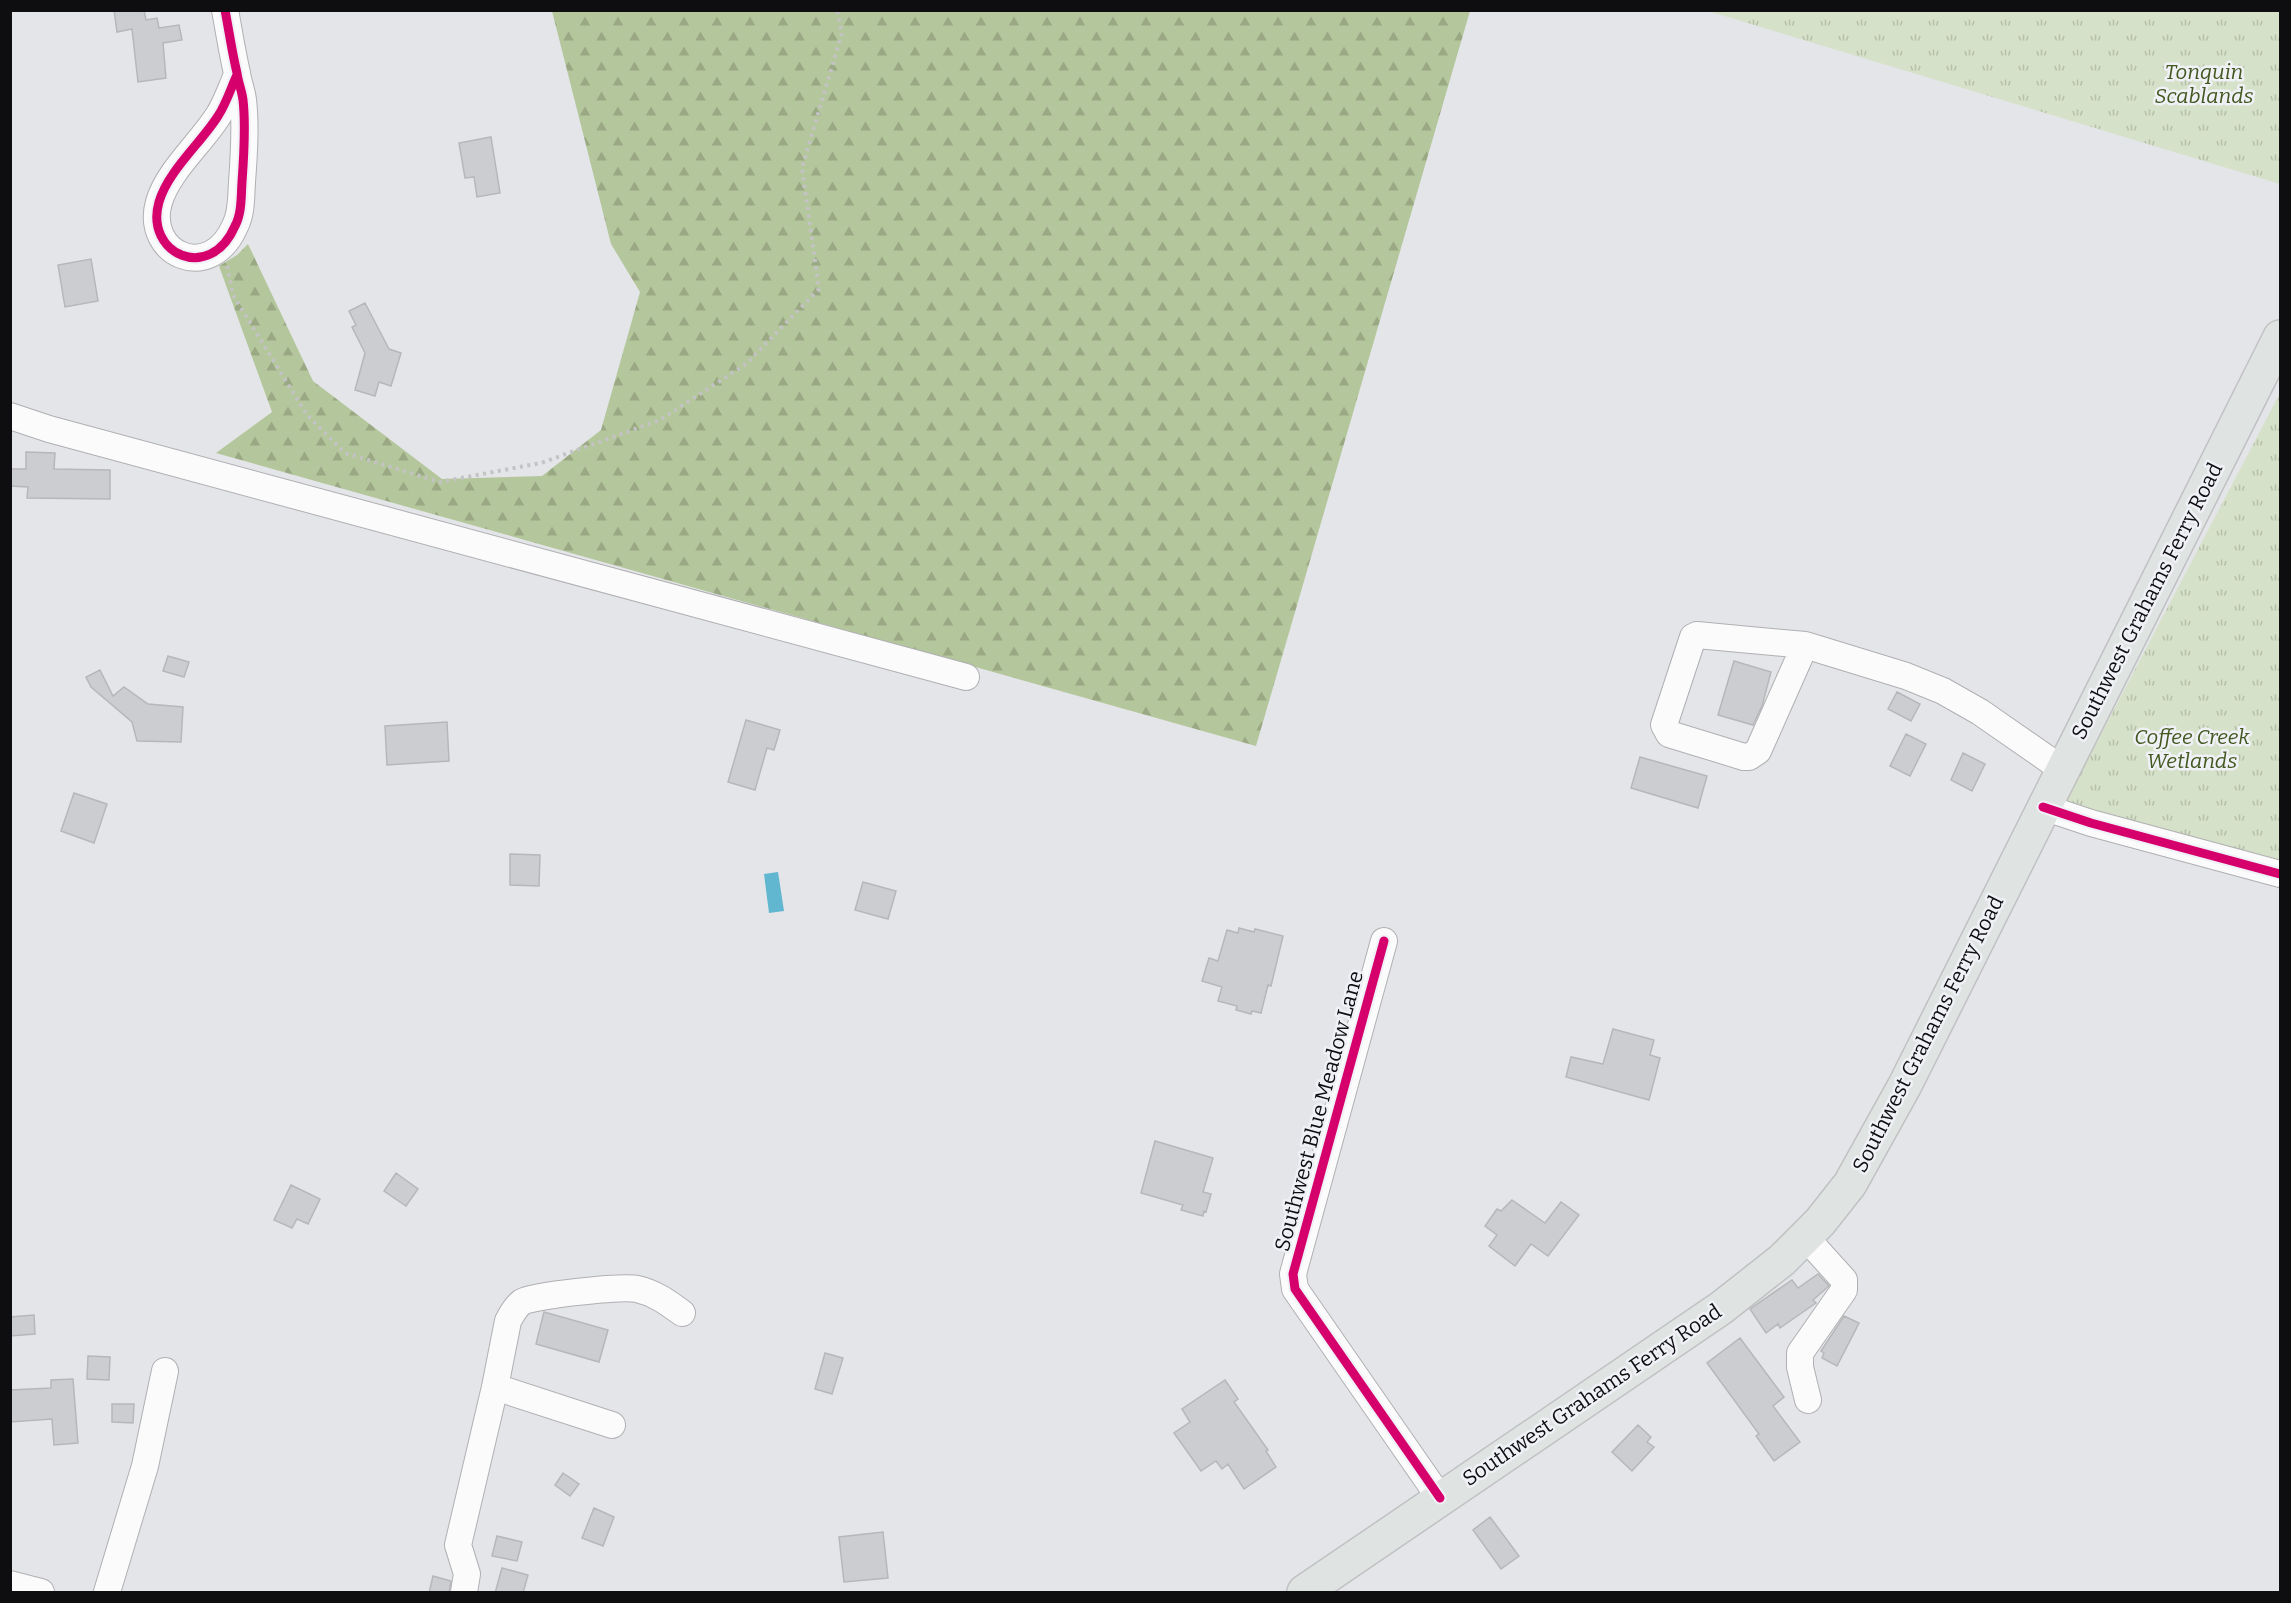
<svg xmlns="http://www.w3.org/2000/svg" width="2291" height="1603" font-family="Bitter,serif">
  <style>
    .forest { fill: url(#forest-firs) }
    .park { fill: url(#park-tufts) }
    .water { fill: #61b6d0 }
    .building { fill: #cccdd0; stroke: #b6b7b9; stroke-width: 1.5 }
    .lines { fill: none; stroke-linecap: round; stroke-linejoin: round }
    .minor-casing { stroke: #b0b0b3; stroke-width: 28 }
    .major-casing { stroke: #c1c1c3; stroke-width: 36 }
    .path { stroke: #c3c3c4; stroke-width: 4; stroke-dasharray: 3 4.5; stroke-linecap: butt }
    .minor { stroke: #fbfbfc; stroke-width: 26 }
    .major { stroke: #dfe3e1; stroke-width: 33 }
    .cycleway-casing { stroke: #f0f1f7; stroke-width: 13 }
    .cycleway { stroke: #d6006c; stroke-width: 9 }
    .labels { text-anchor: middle; stroke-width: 5; stroke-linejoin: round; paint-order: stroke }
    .park-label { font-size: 21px; font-style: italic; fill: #43581f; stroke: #f0f1f7 }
    .street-label { font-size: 21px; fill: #0e0e10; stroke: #f0f1f7 }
  </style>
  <defs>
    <pattern id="forest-firs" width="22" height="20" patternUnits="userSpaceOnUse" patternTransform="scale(1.5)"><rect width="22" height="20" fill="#b4c69b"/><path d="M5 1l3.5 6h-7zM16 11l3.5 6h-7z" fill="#9aa984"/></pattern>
    <pattern id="park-tufts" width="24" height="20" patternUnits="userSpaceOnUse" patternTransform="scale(1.5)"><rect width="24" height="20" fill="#d5e1c8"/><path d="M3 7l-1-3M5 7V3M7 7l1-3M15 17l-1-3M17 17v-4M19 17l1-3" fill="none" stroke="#b6c0ab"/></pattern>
  </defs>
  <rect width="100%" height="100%" fill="#e4e5e8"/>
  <path class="forest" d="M552,11H1470L1256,746L216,453L272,412L219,266L237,255L248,244L313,381L442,479L542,476L601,430L640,292L611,244Z"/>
  <path class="park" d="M1708,11H2280V184Z
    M2280,393V865L2064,805Z"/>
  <path class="water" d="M778,872L784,911L769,913L764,874Z"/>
  <path class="building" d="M114,10H144L146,20L157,18L159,28L179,25L182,40L163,43L166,78L138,82L132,29L117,32Z
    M491,137L500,193L477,197L474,177L465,178L459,143Z
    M91,259L98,301L65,307L58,265Z
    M365,303L389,349L401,353L391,386L379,382L375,396L355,390L365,353L352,327L356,325L349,311Z
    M26,452L55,453L54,469L110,470V499L27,498L28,487L10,486V469H26Z
    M168,656L189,662L184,677L163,671Z
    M1734,661L1771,672L1762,706L1753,725L1718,715Z
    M100,670L113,696L124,687L148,704L183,707L181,742L137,741L132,722L91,687L86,677Z
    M1897,692L1920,704L1911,721L1888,709Z
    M746,720L780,730L774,750L767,748L755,790L728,782Z
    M447,722L449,761L387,765L385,726Z
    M1906,734L1926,744L1910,776L1890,766Z
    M1963,753L1985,764L1972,791L1951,780Z
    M1640,757L1707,776L1698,808L1631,788Z
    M74,793L107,804L94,843L61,831Z
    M510,854L540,855L539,886L510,885Z
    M863,882L896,891L888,919L855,910Z
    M1239,928L1254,932L1255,929L1283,936L1271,986L1268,985L1261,1013L1252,1011L1251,1014L1236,1010L1237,1006L1218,1001L1222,987L1202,981L1209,958L1218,961L1227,930L1238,933Z
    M1613,1029L1654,1040L1650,1055L1660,1058L1649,1100L1566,1077L1571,1057L1603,1064Z
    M1155,1141L1213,1158L1203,1192L1211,1194L1206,1212L1204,1211L1203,1216L1181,1210L1183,1205L1141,1193Z
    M396,1173L418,1189L406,1206L384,1191Z
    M291,1185L320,1199L308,1224L297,1219L292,1228L274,1220Z
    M1512,1200L1545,1223L1561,1202L1579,1215L1548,1256L1531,1244L1515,1266L1489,1246L1497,1235L1485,1226L1497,1209L1501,1211Z
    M1818,1274L1829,1286L1813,1300L1816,1303L1780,1328L1778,1324L1766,1333L1750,1309L1792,1280L1798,1288Z
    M544,1312L608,1330L599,1362L536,1344Z
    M34,1315L35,1334L10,1336V1317Z
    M1844,1316L1859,1323L1837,1366L1822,1358L1824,1353L1821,1351Z
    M1740,1338L1784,1397L1773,1406L1800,1442L1774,1461L1756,1436L1759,1434L1707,1363Z
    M825,1353L843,1358L832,1394L815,1389Z
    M88,1356L110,1357L109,1380L87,1379Z
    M73,1379L78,1443L54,1445L52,1419L10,1422V1390L51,1388V1380Z
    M1225,1380L1238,1399L1234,1402L1268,1450L1266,1451L1276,1467L1244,1489L1228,1464L1222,1469L1216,1461L1201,1471L1174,1433L1190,1422L1182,1409Z
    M112,1404H134L133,1423L112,1422Z
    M1638,1425L1651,1437L1647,1442L1654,1447L1632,1471L1612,1452Z
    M563,1473L579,1484L570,1496L555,1485Z
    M594,1508L614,1517L603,1546L582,1538Z
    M1490,1517L1519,1556L1501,1569L1473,1530Z
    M883,1532L888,1578L844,1582L839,1537Z
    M497,1536L522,1542L517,1561L492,1556Z
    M502,1568L528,1575L523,1593H495Z
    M433,1576L451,1581L449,1593H429Z"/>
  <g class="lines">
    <defs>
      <path id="minor" d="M225,10C229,31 232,52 237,73C238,82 242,91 243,100C246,126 244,155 242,182C241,196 242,213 235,226C210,284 144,254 159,202C168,171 201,143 218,116C226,104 231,88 237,75
        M10,416L49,429L966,677
        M1805,645L1758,751L1749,757H1744L1669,734L1664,725L1693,637L1697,635L1805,645L1906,676L1943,691L1980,712L2062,769
        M2043,807L2091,823L2280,874
        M1384,941L1293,1274L1295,1289L1440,1498
        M1806,1238L1844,1280V1290L1800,1353V1367L1808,1400
        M495,1387L612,1425
        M10,1584L41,1592
        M107,1592L145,1466L165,1371
        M464,1592L467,1574L458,1545L495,1387L508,1321C512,1314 515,1307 522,1302C534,1295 623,1286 637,1289C655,1293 667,1302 682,1313"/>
      <path id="major" d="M1304,1592L1721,1308L1782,1260L1820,1222L1850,1184L1905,1085L2280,337"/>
    </defs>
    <use href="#minor" class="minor-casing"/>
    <use href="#major" class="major-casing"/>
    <path class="path" d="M227,266L233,295L307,415L345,453L440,482L541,463L660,420L746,364L819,289L802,168L842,33L837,10"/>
    <use href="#minor" class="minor"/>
    <use href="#major" class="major"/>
    <defs>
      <path id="cycleway" d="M225,10C229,31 232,52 237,73C238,82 242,91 243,100C246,126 244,155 242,182C241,196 242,213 235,226C210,284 144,254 159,202C168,171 201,143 218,116C226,104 231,88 237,75
        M2043,807L2091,823L2280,874
        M1384,941L1293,1274L1295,1289L1440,1498"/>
    </defs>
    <use href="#cycleway" class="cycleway-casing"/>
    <use href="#cycleway" class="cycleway"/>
  </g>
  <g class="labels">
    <g class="park-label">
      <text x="2204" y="79">Tonquin<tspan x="2204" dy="24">Scablands</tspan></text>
      <text x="2192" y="744">Coffee Creek<tspan x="2192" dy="24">Wetlands</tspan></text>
    </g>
    <g class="street-label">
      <text transform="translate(2147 601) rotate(-63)" y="7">Southwest Grahams Ferry Road</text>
      <text transform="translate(1928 1034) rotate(-63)" y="7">Southwest Grahams Ferry Road</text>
      <text transform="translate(1319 1111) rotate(-75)" y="7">Southwest Blue Meadow Lane</text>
      <text transform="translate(1592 1395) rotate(-34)" y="7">Southwest Grahams Ferry Road</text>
    </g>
  </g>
  <rect width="2291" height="1603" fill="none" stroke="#0e0e10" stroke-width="24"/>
</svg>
